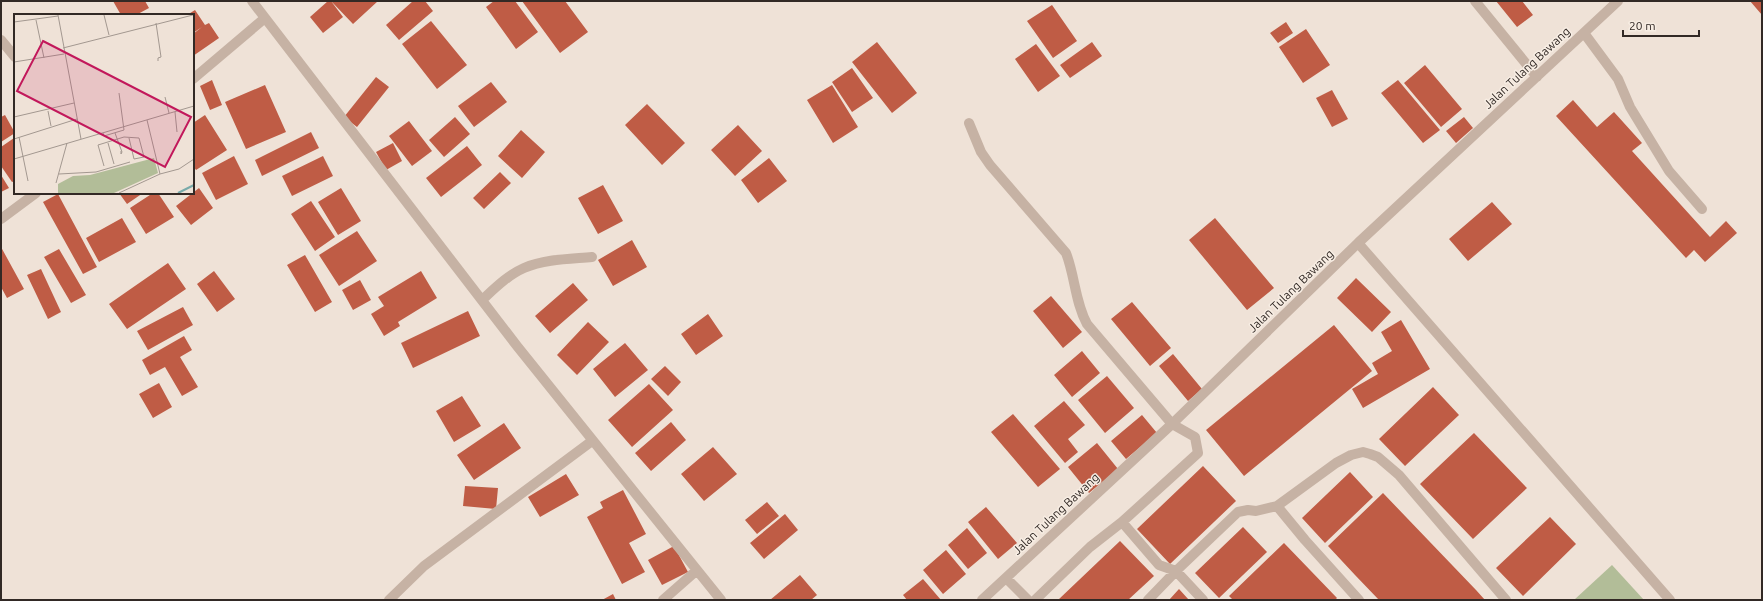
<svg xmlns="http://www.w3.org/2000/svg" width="1763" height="601" font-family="Ubuntu,sans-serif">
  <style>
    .green { fill: #b2bd98 }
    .building { fill: #bf5c45 }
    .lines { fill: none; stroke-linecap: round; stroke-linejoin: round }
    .minor { stroke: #c6b2a4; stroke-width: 10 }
    .labels { text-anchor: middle; stroke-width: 3; stroke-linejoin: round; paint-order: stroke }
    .street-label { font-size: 12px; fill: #322925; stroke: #f7ede3 }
    .inset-river { fill: none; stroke: #78aaa9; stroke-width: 2 }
    .inset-road { fill: none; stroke: #a39890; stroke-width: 1 }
    .view { fill: #c2185b; fill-opacity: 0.15; stroke: #c2185b; stroke-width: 2 }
    .inset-edge { fill: none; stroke: #322925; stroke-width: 2 }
  </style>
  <rect width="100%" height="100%" fill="#efe2d7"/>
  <path class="green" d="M1612,565L1644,600H1574Z"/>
  <path class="building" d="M113,1H145L149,8L136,15H121Z
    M328,1H331L343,17L323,33L310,17Z
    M331,1H378L353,24Z
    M413,1H425L433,11L399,40L386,25Z
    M494,1H515L538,32L516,49L486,7Z
    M522,1H565L588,32L560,53Z
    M1496,1H1522L1533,15L1517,27Z
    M1750,1H1762V15Z
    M1052,5L1077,41L1053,58L1027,21Z
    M195,10L205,25L209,23L219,38L193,56V34L202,27L193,33V15H187Z
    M431,21L467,65L437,89L402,44Z
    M1286,22L1293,33L1278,43L1270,33Z
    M1306,29L1330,65L1303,83L1279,47Z
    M877,42L917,93L892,113L852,62Z
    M1092,42L1102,56L1070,78L1060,65Z
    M1036,44L1060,76L1038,92L1015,59Z
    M1425,65L1462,109L1441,127L1404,83Z
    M852,68L873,98L852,112L832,82Z
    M376,77L389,87L357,127L344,117Z
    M212,80L222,105L210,110L200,86Z
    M1398,80L1440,130L1423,143L1381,93Z
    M491,82L507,102L474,127L458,106Z
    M265,85L286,132L246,149L225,102Z
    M832,85L858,127L833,143L807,100Z
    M1332,90L1348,119L1332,127L1316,98Z
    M1573,100L1597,127L1614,112L1642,143L1632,151L1710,237L1726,221L1737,233L1705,262L1694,250L1686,258L1556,116Z
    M647,104L685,143L662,165L625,125Z
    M5,115L15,133L1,142V117Z
    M205,115L227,150L196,170L193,166V123Z
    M455,117L470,134L444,157L429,140Z
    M1464,117L1473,128L1456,143L1446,131Z
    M409,121L432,151L412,166L389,136Z
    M738,125L762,151L735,176L711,150Z
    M521,130L545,152L522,178L498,156Z
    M311,132L319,148L262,176L255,160Z
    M14,138L15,181L12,182L1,166V147Z
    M393,143L402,161L386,170L376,152Z
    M467,146L482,165L441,197L426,178Z
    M234,156L248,184L216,200L202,173Z
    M323,156L333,176L292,196L282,176Z
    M769,158L787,181L758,203L741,180Z
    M500,172L511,183L484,209L473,198Z
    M1,175L9,188L1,192Z
    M603,185L623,221L598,234L578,198Z
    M199,188L213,208L191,225L176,206Z
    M341,188L361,221L338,235L318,202Z
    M119,193H143L127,204Z
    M153,193H158L174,217L146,234L130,208Z
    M58,194L97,267L83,274L43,202Z
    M311,201L335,237L315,251L291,214Z
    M1492,202L1512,224L1468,261L1449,239Z
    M122,218L136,242L99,262L86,238Z
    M1215,218L1274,288L1247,310L1189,240Z
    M357,231L377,261L339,286L319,255Z
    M632,240L647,267L613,286L598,260Z
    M1,247L24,289L7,298L1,287Z
    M59,249L86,295L71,303L44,257Z
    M305,255L332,302L315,312L287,265Z
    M168,263L186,289L127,329L109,304Z
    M41,269L61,312L48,319L27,275Z
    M214,271L235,299L217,312L197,284Z
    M421,271L437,298L398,322L400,326L384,336L371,314L384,306L378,297Z
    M1356,278L1391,312L1372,332L1337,298Z
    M360,280L371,300L353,310L342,290Z
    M573,283L588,300L550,333L535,316Z
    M1051,296L1082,332L1063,348L1033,311Z
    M1132,302L1171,348L1150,366L1111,319Z
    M183,307L193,325L148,350L137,331Z
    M468,311L480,336L413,368L401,343Z
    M708,314L723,336L696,355L681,334Z
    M1401,320L1430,369L1363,408L1352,389L1378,374L1372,363L1392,351L1381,332Z
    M588,322L609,342L577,375L557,355Z
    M1334,325L1372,371L1244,476L1206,430Z
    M184,336L192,350L180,357L198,387L182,396L165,367L150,375L142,360Z
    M625,343L648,370L615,397L593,369Z
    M1082,351L1100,373L1072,397L1054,375Z
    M1173,354L1202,389L1188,401L1159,366Z
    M665,366L681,382L668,396L651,379Z
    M1107,376L1134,408L1105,433L1078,400Z
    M159,383L172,407L153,418L139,394Z
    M649,384L673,410L632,447L608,420Z
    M1433,387L1459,415L1405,466L1379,439Z
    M462,396L481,426L454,442L436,411Z
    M1064,401L1085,425L1068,439L1078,452L1065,463L1034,426Z
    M1013,414L1060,469L1038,487L991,432Z
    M1142,415L1157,433L1126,459L1111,441Z
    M671,422L686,440L651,471L635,453Z
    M504,423L521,448L474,480L457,455Z
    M1474,433L1527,488L1473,539L1420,484Z
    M1097,443L1118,469L1089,493L1068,467Z
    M713,447L737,474L704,501L681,474Z
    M1203,466L1236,501L1170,564L1137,529Z
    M1350,472L1373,497L1325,543L1302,518Z
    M566,474L579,495L540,517L528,497Z
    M465,486L498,488L496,509L463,506Z
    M623,490L646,534L629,543L645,572L622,584L587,517L603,508L600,502Z
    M1383,493L1476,590L1485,600H1379L1355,575L1328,546Z
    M767,502L779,516L757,534L745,520Z
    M986,507L1017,543L998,559L968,522Z
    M785,514L798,530L764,559L750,543Z
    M1550,517L1576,544L1523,596L1496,568Z
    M1243,527L1267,552L1219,598L1195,573Z
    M967,528L987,553L968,569L948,545Z
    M1120,541L1154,576L1128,600H1058Z
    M1284,543L1337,598L1335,600H1233L1229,596Z
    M674,546L688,572L662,585L648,560Z
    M946,550L966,574L943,594L923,570Z
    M800,575L817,595L811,600H770Z
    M923,579L941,600H907L903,595Z
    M1179,589L1189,600H1169Z
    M613,594L616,600H602Z"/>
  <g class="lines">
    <path class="minor" d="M252,1L517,346L721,600
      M1475,1L1537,77
      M1584,33L1618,79L1630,107L1669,171L1702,209
      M1,40L15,57
      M193,79L265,18
      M969,123L981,152L990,165L1066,253C1075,276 1075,302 1087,324L1172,424L1195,437L1198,453L1122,522L1090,547L1035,600
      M1,219L36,193
      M1358,243L1670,600
      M482,300C495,288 508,275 524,268C545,259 570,259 592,257
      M1277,506L1305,540L1359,600
      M1122,522L1159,565L1176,571L1203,600
      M1006,578L1028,600
      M389,600L424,566L592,441
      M663,600L696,571
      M982,600L1172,424L1358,243L1618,1
      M1148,600L1176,571L1238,512L1248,510L1256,511L1277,506L1336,463L1351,455L1363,452L1370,454L1378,457L1399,475L1506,600"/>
  </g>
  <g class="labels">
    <g class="street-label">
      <text transform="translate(1527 68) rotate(-43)" y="4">Jalan Tulang Bawang</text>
      <text transform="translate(1291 291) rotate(-44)" y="4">Jalan Tulang Bawang</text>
      <text transform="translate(1056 514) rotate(-43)" y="4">Jalan Tulang Bawang</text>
    </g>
  </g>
  <g transform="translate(14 14)">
    <rect width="180" height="180" fill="#efe2d7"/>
    <path d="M140,144L144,159L100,179H44V170L59,162L76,161Z" fill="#b2bd98"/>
    <path class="inset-river" d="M164,179L180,171"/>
    <path class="inset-road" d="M44,1L67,125M90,1L95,21M22,6L30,44M0,8L44,2M142,9L147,43L144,44V47M49,34L179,1M0,48L50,40M151,83L155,99M34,97L37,112M161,98L163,118M0,103L60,89M133,106L146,160M89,119L90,122L110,116L105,79M101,119L108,138L107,140V137M5,123L14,167M0,125L63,105M94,129L100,150M0,145L180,92M90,152L84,131L110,123L125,124L130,143L120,145L115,124M45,160L82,158L116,148M42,169L53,129M105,179L146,160L165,155L180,145"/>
    <path class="view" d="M29,27L177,103L151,153L3,77Z"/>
    <rect width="180" height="180" class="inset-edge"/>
  </g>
  <rect width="1763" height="601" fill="none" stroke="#322925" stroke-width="4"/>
  <path d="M1623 30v6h76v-6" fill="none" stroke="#322925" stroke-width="2"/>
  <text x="1629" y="30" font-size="12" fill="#322925" stroke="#f7ede3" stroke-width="3" paint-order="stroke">20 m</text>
</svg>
